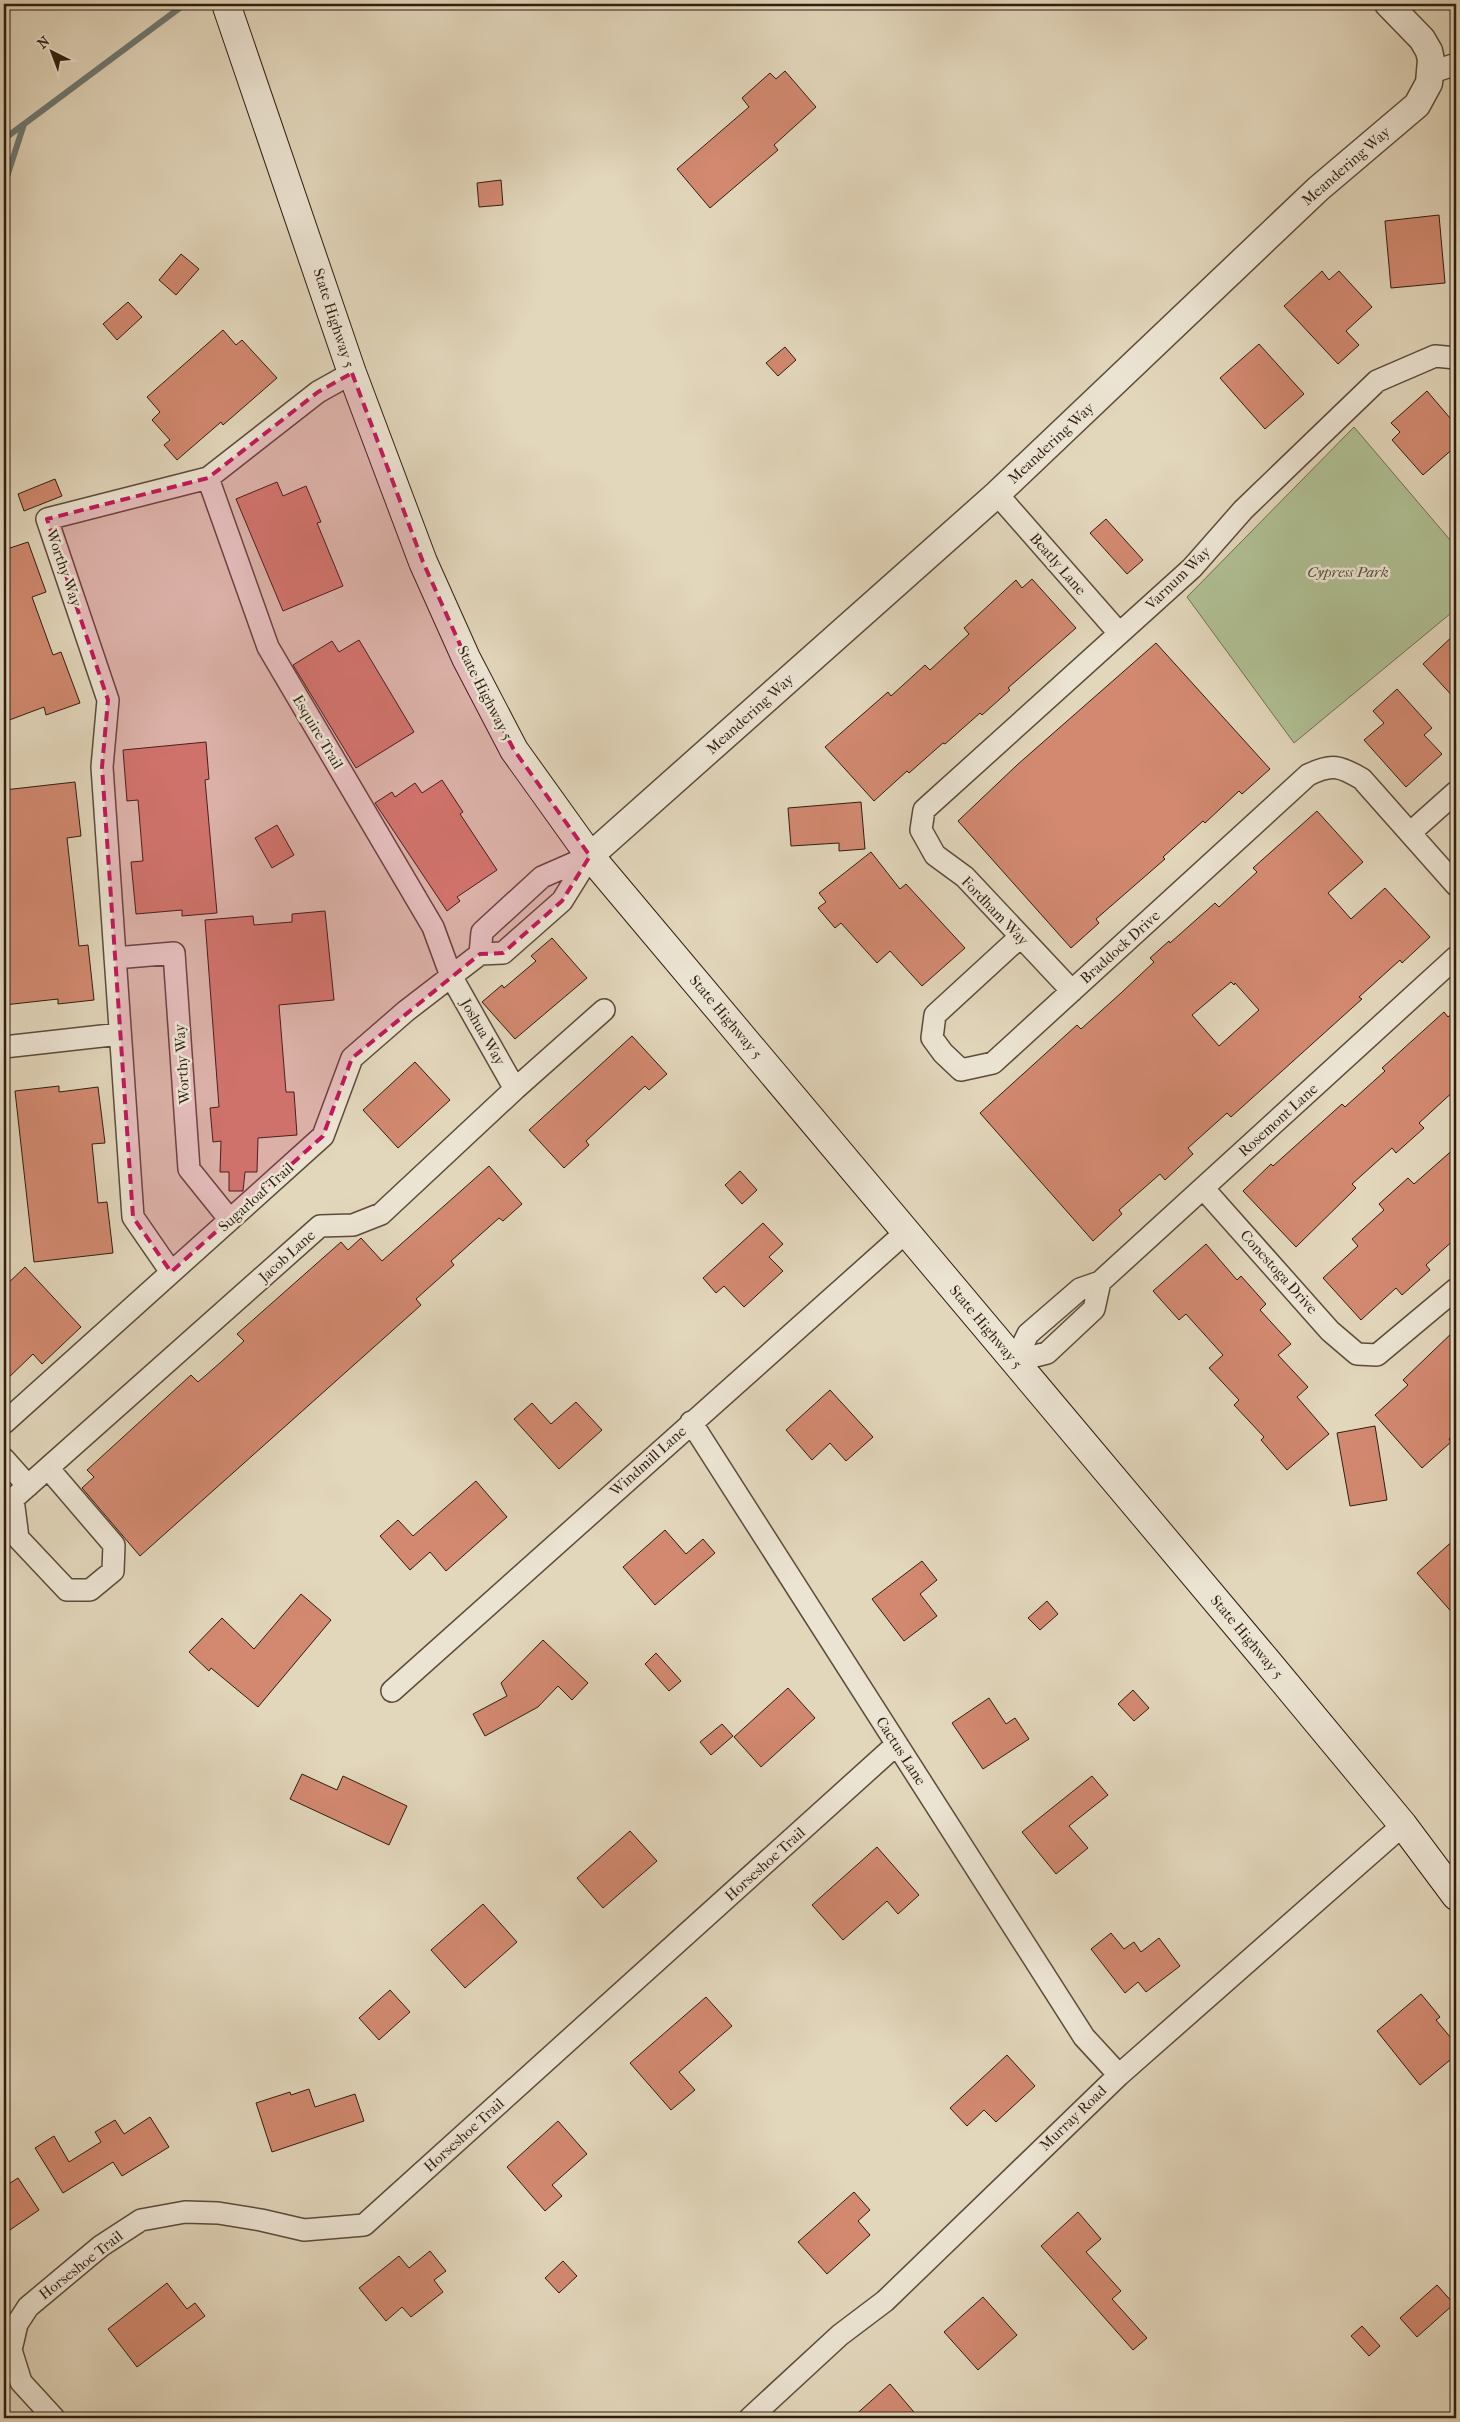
<svg xmlns="http://www.w3.org/2000/svg" width="1460" height="2422" font-family="'IM FELL French Canon',serif">
  <style>
    .green { fill: #afbf93; stroke: #706e51 }
    .lines { fill: none; stroke-linecap: round; stroke-linejoin: round }
    .stream { stroke: #6e7974; stroke-width: 6 }
    .building { fill: #d28970; stroke: #301d0f; fill-rule: evenodd }
    .minor-casing { stroke: #5c4b3a; stroke-width: 24 }
    .tertiary-casing { stroke: #5c4b3a; stroke-width: 29 }
    .secondary-casing { stroke: #301d0f; stroke-width: 30 }
    .minor { stroke: #ece4d3; stroke-width: 21 }
    .tertiary { stroke: #ece4d3; stroke-width: 26 }
    .secondary { stroke: #ece4d3; stroke-width: 28 }
    .marked { fill: #c2185b; fill-opacity: 0.2; stroke: #c2185b; stroke-width: 4; stroke-dasharray: 10 6; stroke-linejoin: round }
    .labels { text-anchor: middle; stroke-width: 5; stroke-linejoin: round; paint-order: stroke }
    .street-label { font-size: 15px; fill: #301d0f; stroke: #ece4d3 }
    .park-label { font-size: 15px; font-style: italic; fill: #564e37; stroke: #ece4d3 }
  </style>
  <rect width="100%" height="100%" fill="#e2d6bb"/>
  <filter id="stains"><feTurbulence type="fractalNoise" baseFrequency=".004" numOctaves="4"/><feColorMatrix values="0 0 0 0 .2 0 0 0 0 .09 0 0 0 0 .02 0 0 0 .5 -.17"/></filter>
  <radialGradient id="worn" r=".72"><stop offset=".6" stop-color="#630" stop-opacity="0"/><stop offset="1" stop-color="#630" stop-opacity=".3"/></radialGradient>
  <path class="green" d="M1354,427L1456,547V609L1294,743L1187,597Z"/>
  <g class="lines">
    <path class="stream" d="M4,139L185,4
      M4,186L24,124"/>
  </g>
  <path class="building" d="M785,71L816,107L774,145L778,150L710,208L677,169L749,107L742,98L770,73L776,79Z
    M501,180L503,205L479,207L477,183Z
    M1439,215L1445,283L1391,288L1385,221Z
    M181,254L199,269L176,295L159,280Z
    M1322,271L1329,280L1339,271L1372,307L1346,331L1359,345L1338,364L1284,306Z
    M128,302L142,317L117,340L103,324Z
    M223,330L236,345L242,340L277,378L223,425L221,422L177,460L164,445L170,440L152,420L160,412L147,397Z
    M1259,344L1304,394L1265,429L1220,378Z
    M785,347L796,360L778,376L766,363Z
    M1427,391L1456,425V446L1423,475L1392,440L1400,432L1391,423Z
    M55,479L62,496L24,511L18,494Z
    M277,482L283,496L306,486L321,522L317,523L343,586L283,611L236,499Z
    M1106,519L1143,560L1127,574L1090,533Z
    M28,542L46,592L32,597L53,655L61,652L80,703L46,715L44,707L4,722V550Z
    M1032,579L1076,628L1008,688L1010,690L982,715L980,713L945,744L943,743L909,773L907,771L874,801L825,747L888,692L891,696L925,665L930,670L969,634L964,628L1016,580L1022,588Z
    M1456,633V700L1423,664Z
    M359,640L414,732L356,768L293,665L332,641L339,652Z
    M1156,643L1270,769L1242,794L1239,791L1205,823L1203,821L1163,857L1165,859L1096,919L1099,923L1071,948L958,821L1017,765Z
    M1397,689L1432,728L1424,735L1442,754L1406,787L1364,740L1384,723L1373,711Z
    M206,742L209,779L205,780L217,913L182,916V910L136,914L131,862L143,861L138,800L127,801L123,750Z
    M442,780L463,812L460,814L497,870L457,897L460,901L447,911L375,803L392,792L395,797L415,783L422,793Z
    M75,782L81,836L67,838L79,946L88,945L94,1000L58,1004V999L4,1005V936L9,935L4,885V790Z
    M861,802L865,849L839,851V843L791,846L788,808Z
    M1317,811L1363,862L1328,893L1351,919L1385,888L1430,937L1402,963L1400,960L1359,997L1362,999L1231,1117L1227,1113L1188,1148L1193,1154L1165,1180L1160,1174L1119,1210L1122,1214L1093,1241L980,1113L1077,1025L1081,1029L1121,993L1154,962L1150,958L1169,941L1170,943L1215,903L1219,907L1257,872L1253,868ZM1231,982L1234,985L1235,983L1259,1010L1219,1046L1192,1015Z
    M277,825L294,855L272,868L255,838Z
    M871,852L900,889L906,884L965,948L922,986L890,951L877,963L841,923L835,928L818,908L826,902L819,893Z
    M325,911L334,1000L279,1005L286,1092H294L297,1135L258,1138L257,1172H245L243,1191H229V1172H220L221,1141L213,1142L210,1108L219,1107L205,920L253,916L254,925L292,922V914Z
    M552,938L587,978L515,1039L482,1002L502,985L504,988L536,961L531,956Z
    M1456,1010V1089L1419,1123L1424,1128L1396,1153L1392,1148L1352,1184L1356,1188L1296,1247L1243,1191L1271,1164L1273,1166L1342,1104L1345,1107L1385,1071L1382,1068L1444,1012L1448,1017Z
    M632,1036L667,1074L649,1090L645,1086L586,1141L589,1145L564,1168L529,1130Z
    M415,1062L450,1100L398,1148L363,1110Z
    M59,1086V1092L98,1087L105,1143L92,1144L98,1203L107,1202L113,1253L34,1262L15,1091Z
    M1456,1147V1238L1426,1265L1430,1270L1402,1295L1396,1288L1361,1320L1323,1278L1358,1246L1352,1239L1384,1210L1379,1204L1408,1178L1414,1184Z
    M489,1166L522,1204L503,1221L499,1218L451,1261L454,1265L416,1299L421,1305L140,1556L82,1488L94,1477L87,1470L191,1375L198,1382L221,1362L244,1341L237,1334L341,1242L348,1250L361,1238L382,1261Z
    M740,1171L757,1190L742,1204L725,1185Z
    M763,1223L783,1244L769,1257L783,1271L744,1307L724,1286L716,1293L703,1278Z
    M1206,1244L1237,1280L1241,1276L1266,1304L1260,1310L1291,1344L1278,1355L1308,1387L1297,1397L1329,1434L1287,1470L1261,1440L1264,1437L1234,1405L1239,1400L1209,1368L1223,1355L1186,1314L1179,1320L1153,1291Z
    M25,1267L81,1327L42,1364L33,1354L4,1382V1287Z
    M1456,1329V1432L1449,1439L1451,1442L1422,1468L1375,1415L1408,1385L1403,1380Z
    M830,1390L873,1437L846,1461L830,1443L812,1460L786,1430Z
    M576,1402L602,1430L559,1469L514,1419L532,1403L551,1424Z
    M1375,1426L1387,1500L1350,1506L1337,1433Z
    M476,1481L507,1517L446,1571L430,1552L410,1570L380,1536L398,1520L413,1536Z
    M665,1530L686,1554L703,1539L715,1553L655,1605L623,1567Z
    M1456,1538V1617L1417,1573Z
    M922,1561L937,1580L920,1594L937,1616L904,1641L872,1599Z
    M301,1594L331,1620L258,1707L211,1668L209,1671L189,1652L222,1618L254,1649Z
    M1047,1601L1058,1614L1040,1630L1028,1618Z
    M543,1640L588,1683L572,1700L558,1686L538,1707L485,1736L473,1714L507,1696L501,1683Z
    M656,1653L681,1681L669,1691L645,1664Z
    M788,1688L815,1718L761,1767L734,1737Z
    M1133,1690L1149,1708L1134,1721L1118,1704Z
    M989,1698L1006,1724L1015,1718L1029,1739L983,1769L952,1723Z
    M722,1724L733,1736L711,1755L700,1742Z
    M302,1774L337,1790L343,1776L407,1806L389,1845L290,1799Z
    M1092,1776L1108,1795L1069,1826L1088,1848L1056,1874L1022,1832Z
    M630,1831L657,1861L603,1908L577,1878Z
    M877,1847L919,1895L898,1914L887,1901L843,1940L812,1905Z
    M483,1904L517,1942L465,1988L431,1950Z
    M1111,1933L1124,1949L1134,1942L1141,1952L1159,1938L1180,1966L1146,1992L1138,1982L1125,1993L1091,1949Z
    M390,1990L410,2012L379,2040L359,2018Z
    M1421,1994L1440,2017L1436,2020L1456,2044V2055L1420,2085L1377,2031Z
    M706,1997L732,2026L679,2072L695,2090L671,2110L630,2063Z
    M1007,2055L1035,2086L996,2122L984,2110L967,2126L950,2108Z
    M309,2089L315,2107L355,2094L364,2121L272,2152L256,2103L290,2092L291,2095Z
    M150,2117L169,2147L122,2176L113,2162L63,2193L35,2148L54,2136L69,2162L101,2142L95,2132L115,2120L124,2134Z
    M558,2121L587,2154L552,2185L562,2196L545,2211L507,2167Z
    M18,2178L39,2210L4,2234V2187Z
    M854,2192L870,2210L858,2221L870,2235L827,2274L798,2242Z
    M1078,2212L1101,2239L1086,2252L1121,2291L1112,2299L1147,2338L1133,2350L1041,2246Z
    M430,2251L446,2271L434,2280L443,2292L411,2317L402,2307L386,2321L359,2288L399,2256L409,2268Z
    M563,2261L577,2276L559,2293L545,2278Z
    M167,2283L187,2309L195,2303L205,2316L137,2367L108,2329Z
    M1437,2285L1454,2304L1417,2337L1400,2318Z
    M983,2297L1017,2335L978,2370L944,2332Z
    M1362,2326L1380,2346L1369,2356L1351,2336Z
    M890,2384L919,2418H852Z"/>
  <g class="lines">
    <defs>
      <path id="minor" d="M1430,73L1456,64
        M208,478L268,647L433,927L451,976L515,1089
        M997,494L1119,633
        M1410,833L1456,792
        M1020,937L935,1015L932,1038L943,1053L961,1070L993,1063L1308,775C1332,763 1340,766 1362,779L1456,885
        M480,954L482,932L542,877L590,856
        M115,958L174,953L189,1169L230,1220
        M1072,991L965,877L935,855L921,830L924,810L1192,568L1243,510L1377,381L1435,356L1456,358
        M4,1047L120,1034
        M1203,1188L1330,1331L1357,1354L1377,1355L1456,1289
        M171,1272L133,1217L102,767L108,700L47,519L208,478L318,392L352,373
        M1015,1361L1028,1334L1080,1289L1100,1282L1456,957
        M1015,1361L1047,1353L1094,1309L1100,1282
        M691,1422L1084,2037L1119,2075
        M4,1423L323,1136L352,1058L406,1011L480,954L503,953L562,901L590,856
        M4,1459L28,1486
        M48,1468L114,1545L113,1571L90,1590H67L18,1538L13,1499L320,1226L353,1225L381,1214L515,1089L604,1010
        M392,1691L906,1232
        M54,2418L21,2382L11,2350L17,2324L28,2307L101,2246L141,2220L185,2212L218,2213L261,2220L304,2230L364,2225L897,1744
        M750,2418L840,2335L885,2301L1119,2075L1403,1825"/>
      <path id="tertiary" d="M590,856L997,494L1318,189L1417,105L1429,83L1431,60L1429,51L1422,39L1388,4"/>
      <path id="secondary" d="M226,4L352,373L423,562L466,658L514,750L590,856L1266,1660L1403,1825L1456,1896"/>
    </defs>
    <use href="#minor" class="minor-casing"/>
    <use href="#tertiary" class="tertiary-casing"/>
    <use href="#secondary" class="secondary-casing"/>
    <use href="#minor" class="minor"/>
    <use href="#tertiary" class="tertiary"/>
    <use href="#secondary" class="secondary"/>
  </g>
  <path class="marked" d="M352,373L423,562L466,658L514,750L590,856L562,901L503,953L480,954L352,1058L323,1136L171,1272L133,1217L102,767L108,700L47,519L208,478L318,392Z"/>
  <g class="labels">
    <g class="street-label">
      <text transform="translate(1346 166) rotate(-41)" y="5">Meandering Way</text>
      <text transform="translate(334 318) rotate(72)" y="5">State Highway 5</text>
      <text transform="translate(1051 443) rotate(-43)" y="5">Meandering Way</text>
      <text transform="translate(1058 564) rotate(49)" y="5">Beatly Lane</text>
      <text transform="translate(64 568) rotate(71)" y="5">Worthy Way</text>
      <text transform="translate(1178 578) rotate(-44)" y="5">Varnum Way</text>
      <text transform="translate(485 693) rotate(63)" y="5">State Highway 5</text>
      <text transform="translate(750 714) rotate(-42)" y="5">Meandering Way</text>
      <text transform="translate(318 732) rotate(59)" y="5">Esquire Trail</text>
      <text transform="translate(995 911) rotate(46)" y="5">Fordham Way</text>
      <text transform="translate(1120 947) rotate(-42)" y="5">Braddock Drive</text>
      <text transform="translate(726 1017) rotate(50)" y="5">State Highway 5</text>
      <text transform="translate(483 1032) rotate(60)" y="5">Joshua Way</text>
      <text transform="translate(182 1064) rotate(-94)" y="5">Worthy Way</text>
      <text transform="translate(1278 1120) rotate(-42)" y="5">Rosemont Lane</text>
      <text transform="translate(256 1197) rotate(-42)" y="5">Sugarloaf Trail</text>
      <text transform="translate(287 1256) rotate(-42)" y="5">Jacob Lane</text>
      <text transform="translate(1279 1272) rotate(48)" y="5">Conestoga Drive</text>
      <text transform="translate(986 1327) rotate(50)" y="5">State Highway 5</text>
      <text transform="translate(648 1461) rotate(-42)" y="5">Windmill Lane</text>
      <text transform="translate(1247 1637) rotate(50)" y="5">State Highway 5</text>
      <text transform="translate(901 1751) rotate(57)" y="5">Cactus Lane</text>
      <text transform="translate(765 1864) rotate(-42)" y="5">Horseshoe Trail</text>
      <text transform="translate(1073 2118) rotate(-44)" y="5">Murray Road</text>
      <text transform="translate(464 2135) rotate(-42)" y="5">Horseshoe Trail</text>
      <text transform="translate(81 2265) rotate(-38)" y="5">Horseshoe Trail</text>
    </g>
    <g class="park-label">
      <text x="1348" y="577">Cypress Park</text>
    </g>
  </g>
  <rect width="1460" height="2422" fill="none" stroke="#e2d6bb" stroke-width="20"/>
  <rect x="5" y="5" width="1450" height="2412" fill="none" stroke="#301d0f" stroke-width="2.5"/>
  <rect x="10" y="10" width="1440" height="2402" fill="none" stroke="#301d0f"/>
  <g transform="translate(52 52) rotate(318)" stroke="#ece4d3" stroke-width="4" paint-order="stroke">
  <path d="M0-4L9 19L0 12L-9 19Z" fill="#301d0f"/>
  <text y="-8" font-size="14" font-weight="bold" text-anchor="middle" fill="#301d0f">N</text>
  </g>
  <rect width="100%" height="100%" filter="url(#stains)"/>
  <rect width="100%" height="100%" fill="url(#worn)"/>
</svg>
